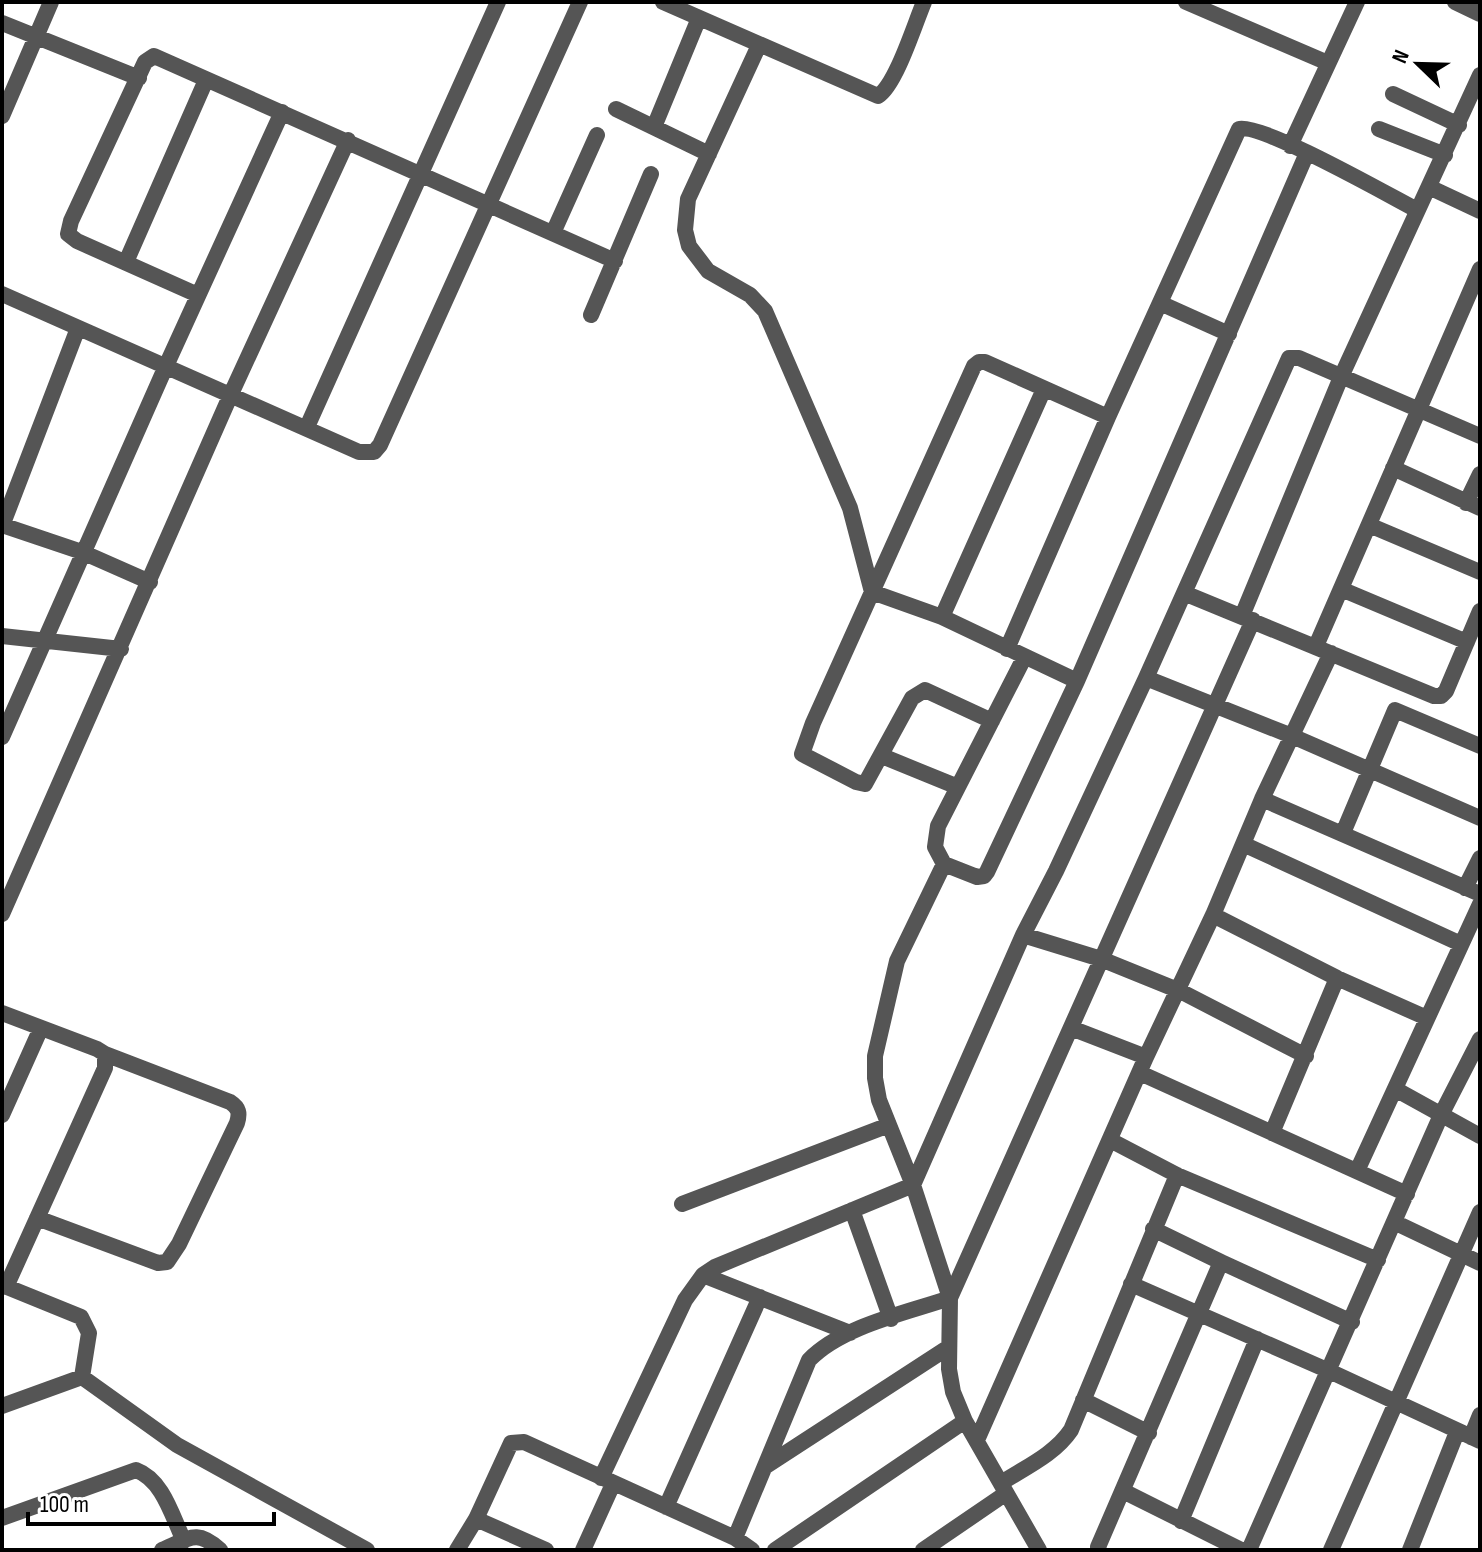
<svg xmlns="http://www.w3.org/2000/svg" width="1482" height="1552" font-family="'Sofia Sans Condensed',sans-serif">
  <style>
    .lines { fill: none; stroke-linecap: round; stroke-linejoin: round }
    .minor { stroke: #555; stroke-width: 16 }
  </style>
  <rect width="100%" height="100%" fill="#fff"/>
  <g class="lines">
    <path class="minor" d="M663,2L878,96C896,85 915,23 924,2
      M1186,2L1328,63
      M1455,2L1480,14
      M2,23L139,78
      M759,45L688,199L685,230L689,246L708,271L750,295L765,311L850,508L872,592L942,617L1077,681
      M1393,94L1459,125
      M616,109L709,154
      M2,116L51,2
      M654,127L699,18
      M1379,129L1445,155
      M1290,146L1357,2
      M1429,187L1480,211
      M553,233L597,135
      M126,262L206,80
      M2,294L359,452H374L380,445L580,2
      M198,295L77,241L68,234L71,221L145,62L154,56L615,261
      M1160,303L1229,334
      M591,315L651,174
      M307,427L498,2
      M1393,468L1480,508
      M1466,503L1480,474
      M2,525L82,552L150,582
      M1369,525L1480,572
      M2,526L78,328
      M1341,589L1467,642
      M1184,593L1434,696H1441L1446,691L1480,611
      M1242,616L1341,377L1480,75
      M942,617L1044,389
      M2,636L121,649
      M1316,646L1480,269
      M1007,649L1108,417L1239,129C1260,122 1390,196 1417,210
      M1024,658L938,826L935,847L944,864L897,961L875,1056V1078L879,1100L913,1185L950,1298L949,1369L953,1392L965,1421L1039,1550
      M1146,678L1292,736L1480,818
      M992,721L925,690L912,698L865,784L856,782L802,754L813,723L974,366L979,362H985L1108,417
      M2,737L166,366L282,112
      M882,756L958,787
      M1262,799L1480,894
      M1343,833L1395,710L1480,746
      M1243,844L1461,944
      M944,864L977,877L984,876L987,872L1077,681L1307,153
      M1465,888L1480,858
      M2,914L231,394L348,140
      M1213,915L1337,978L1427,1018
      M1023,935L1101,959L1180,991L1306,1056
      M2,1013L97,1049L105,1054V1068L6,1287
      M1071,1028L1146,1057
      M1140,1073L1407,1194
      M1395,1089L1480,1136
      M2,1115L41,1028
      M1272,1133L1337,978
      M1110,1140L1177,1175L1378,1260
      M1357,1171L1480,904
      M682,1204L889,1125
      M852,1210L891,1319
      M37,1218L158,1263L167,1262L179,1244L237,1123C240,1113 239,1108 230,1102L105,1054
      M1394,1222L1480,1263
      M1153,1229L1221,1262
      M703,1275L850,1333
      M1131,1284L1327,1370L1480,1441
      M2,1285L81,1317L89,1333L82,1377
      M1083,1400L1149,1433
      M2,1406L82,1377L177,1445L367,1550
      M1471,1437L1480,1415
      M977,1440L1146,1057L1213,915L1262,799L1331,653
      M766,1466L949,1347
      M601,1478L685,1300L703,1275L715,1267L913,1185L1023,935L1056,871L1146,678L1289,358H1299L1480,436
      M1001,1483C1026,1467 1055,1454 1071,1430L1177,1175
      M1123,1491L1241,1550
      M666,1507L760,1297
      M2,1518L136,1470C163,1480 172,1516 184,1541
      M476,1519L546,1550
      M1181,1521L1257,1339
      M735,1538L809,1360C842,1326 906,1313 950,1298L1253,620
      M162,1550C189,1539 196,1528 220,1550
      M457,1550L476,1519L511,1443L524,1442L735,1538L752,1550
      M583,1550L613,1484
      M775,1550L965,1421
      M923,1550L1005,1494
      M1099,1550L1098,1547L1221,1262L1352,1322
      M1249,1550L1441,1115L1480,1039
      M1331,1550L1480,1212
      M1410,1550L1457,1432"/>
  </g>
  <rect width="1482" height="1552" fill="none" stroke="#000000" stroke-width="8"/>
  <g transform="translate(1418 64) rotate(293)" stroke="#ffffff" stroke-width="6" paint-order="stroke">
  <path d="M0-6L14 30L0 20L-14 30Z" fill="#000000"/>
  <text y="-12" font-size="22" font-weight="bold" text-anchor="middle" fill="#000000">N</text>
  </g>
  <path d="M28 1512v12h246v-12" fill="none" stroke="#000000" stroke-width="4"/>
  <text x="40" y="1512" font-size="24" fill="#000000" stroke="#ffffff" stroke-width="6" paint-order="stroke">100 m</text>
</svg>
